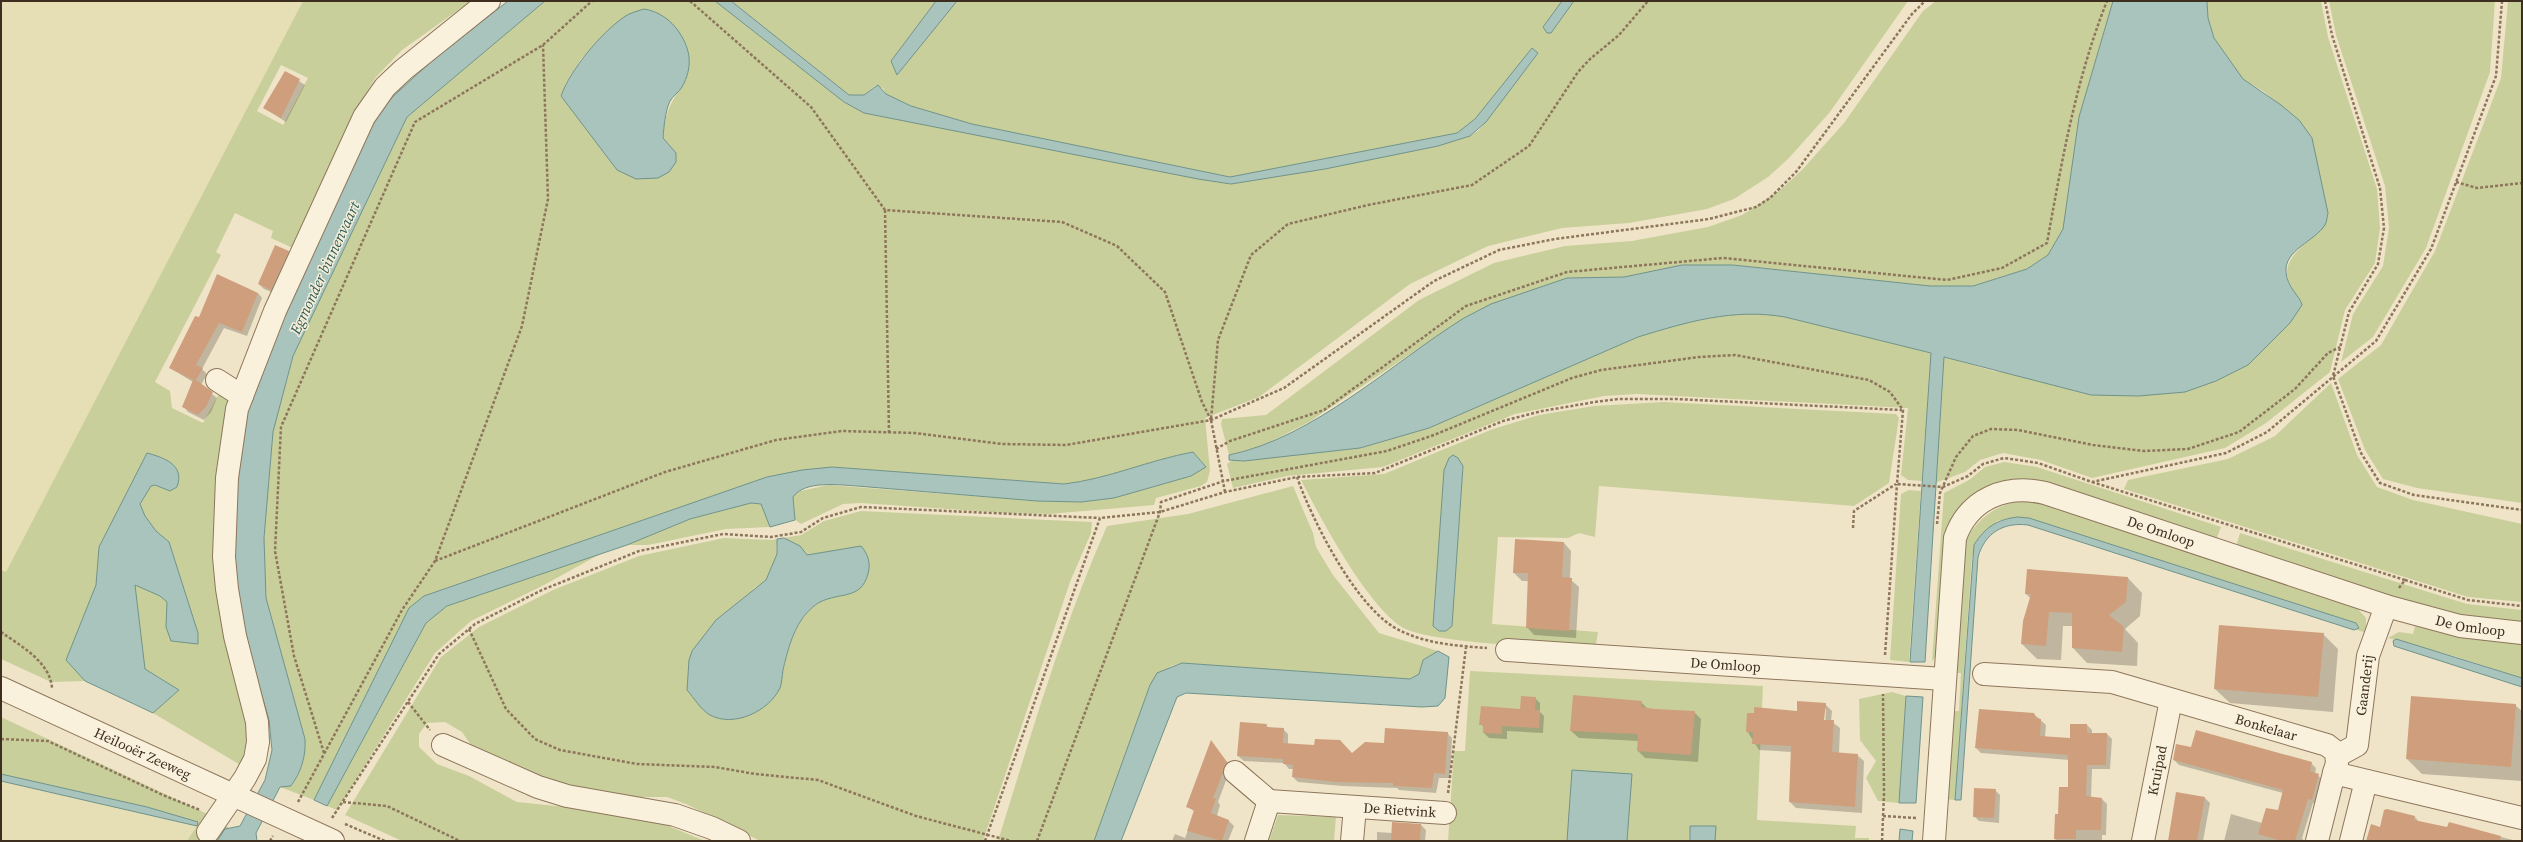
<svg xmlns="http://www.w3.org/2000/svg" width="2523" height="842" font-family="'Source Serif 4',serif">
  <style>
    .farmland { fill: #e6deb5 }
    .green { fill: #c9cf9b; fill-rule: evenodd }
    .water { fill: #a9c4bc; stroke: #6f938a }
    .shadow { fill: #0003; fill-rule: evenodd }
    .building { fill: #cf9f7d }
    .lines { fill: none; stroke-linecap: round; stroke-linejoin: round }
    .minor-casing { stroke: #8d765c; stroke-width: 24 }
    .path { stroke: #8d765c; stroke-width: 2.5; stroke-dasharray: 3 2; stroke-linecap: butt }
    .minor { stroke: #faf1dc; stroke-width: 22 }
    .labels { text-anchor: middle; stroke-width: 3; stroke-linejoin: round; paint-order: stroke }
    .street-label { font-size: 14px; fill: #3d2e20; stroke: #f7eed8 }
    .water-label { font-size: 15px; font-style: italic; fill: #2f5d5a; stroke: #f7eed8 }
  </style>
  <rect width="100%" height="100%" fill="#f0e4c8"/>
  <path class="farmland" d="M1,1H303L6,573L1,570Z
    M1,781L197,826L187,841H1Z"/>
  <path class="green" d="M303,1H471L402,50L376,77L360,103L295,249L271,238L273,231L235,213L216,252L221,255L155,382L170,391L172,408L203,423L220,392L233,399L252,742L242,766L153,713L179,690L145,669L135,585L160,596L167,602L166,627L197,644L198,633L169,542L156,531L145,516L140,504L151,486L155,485L170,491L147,453L99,547L96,585L66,660L85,681L51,682L1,659V570L6,572ZM281,65L308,78L283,125L257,111Z
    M545,1H715L844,102L864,113L1231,184L1438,146L1470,136L1479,130L1538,53L1532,48L1475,119L1457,133L1230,177L972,124L911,106L886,94L883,88L875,86L864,95H849L731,1H936L891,61L897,75L957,1H1562L1543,27L1551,33L1574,1H1908L1830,112L1789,158L1768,177L1734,199L1707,209L1629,223L1562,228L1488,246L1410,284L1259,397L1205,418L1210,471L1207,482L1201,486L1156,498L1154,505L1049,514L1006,513L861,503L843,504L801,524L795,520L793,497L796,492L828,485L1037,501L1081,502L1114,498L1191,476L1206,467L1193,452C1149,460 1108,479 1064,484L832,467L767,477L424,596L383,661L314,800L280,787L292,786C301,771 306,757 305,739L266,598L264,538L273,432L293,356L407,117ZM654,11L674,26L682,87C669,103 664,118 663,138L676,153L617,170L561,96L566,83L581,59L624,17Z
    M1936,1H2113L2079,117L2063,229L2048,255L2027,269L1972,286H1930L1733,265H1682L1624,277L1567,278L1464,318L1309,422L1262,446L1229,455L1221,424L1222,419L1266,415L1419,300L1494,263L1565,246L1632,241L1708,227L1742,215L1779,191L1802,170L1844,123L1923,11Z
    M2207,1H2321L2328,37L2377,189L2380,228L2375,263L2345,310L2330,372L2266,423L2225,448L2092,478L2041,460L2003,453L1980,460L1965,472L1935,483L1944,357L1993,371L2185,392L2216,381L2248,365L2302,302C2268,265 2299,251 2325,225L2299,120L2263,91L2243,79L2214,38L2208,18Z
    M2329,1H2495L2490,72L2426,248L2373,337L2341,362L2353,314L2383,266L2389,228L2385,186L2336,35Z
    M2508,1H2522V503L2417,488L2383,479L2365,450L2338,379L2381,345L2435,251L2501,78Z
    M1736,313H1764L1785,317L1931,353L1922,481L1908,480L1901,475L1908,408L1637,394L1604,396L1515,414L1383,467L1287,476L1233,488L1227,464L1231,461L1360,448L1429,428L1638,337L1672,326Z
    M2331,383L2357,455L2377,487L2413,500L2522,524V602L2468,597L2124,489L2128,480L2228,459L2275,436Z
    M1664,402L1896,414L1899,418L1889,483L1854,506L1599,486L1595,537L1579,533L1568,538L1498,537L1492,624L1598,632L1595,650C1558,647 1424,644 1400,626C1364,600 1322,521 1301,480L1384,474L1493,429L1539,415L1594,406ZM1463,467L1452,626L1433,625L1444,470Z
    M2004,462L2037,467L2221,527L2216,540L2055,487L1965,507L1939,652L1932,661L1944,493L1969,480L1985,467Z
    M1293,486L1313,533L1316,547L1333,575L1379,633L1438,651L1423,660L1419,674L1410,679L1182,663L1171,666L1150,685L1094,841H998C1031,735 1062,627 1107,526L1188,514Z
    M1909,490L1921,491L1909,662L1890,660L1901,494Z
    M2019,501H2033L2045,504L2312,591L2357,608L2366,618V633L2357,630L2359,627L2356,623L2029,518L2018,517L1997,521L1972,557L1955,800L1943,799L1954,711H1959L1961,673H1956L1962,547C1975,522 1990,507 2019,501Z
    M751,503L761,504L770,527L726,529L648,545H627L690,519Z
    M861,511L1092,522L1091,533L1070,582L983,841H760L686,804L667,797H621L542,780L473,748L462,732L445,722L427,723L419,734V747L437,764L469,776L517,802L566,807L666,825L705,841H402L345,815L441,657L479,627L553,590L639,556L724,538L772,540L801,535L824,521ZM776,545L800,546L807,555L861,546L854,593C842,595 828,596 818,603C792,621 786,658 780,687L753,589L767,580L777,554Z
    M2240,533L2467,604L2522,610V626L2465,618L2236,547Z
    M602,553L544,585L471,621L435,653L337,810L327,806L426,623L447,606Z
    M2415,626L2462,636L2522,643V678L2457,657L2388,638L2399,632L2413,634Z
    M1470,671L1763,686L1757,820L1856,826L1855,838H1869V841H1448L1454,751H1465Z
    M1892,692L1906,696L1899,803L1878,801L1866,778L1876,761L1860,740L1859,699Z
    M1,717L218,819L229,828L217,841H187L198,824L147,807L1,774Z
    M1278,815L1336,817L1334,841H1269Z"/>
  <path class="water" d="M508,1H545L407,117L293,356L273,432L264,538L266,598L305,739C306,757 301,772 291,786L280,787L256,833L257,841H217L225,829L240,826L265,780L272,750L269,720L241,624L235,563V489L248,407L260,368L338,195L376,118L388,101L434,59Z
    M715,1H731L849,95H864L878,85L886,94L911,106L972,124L1230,177L1457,133L1475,119L1532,48L1538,53L1486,122L1470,136L1438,146L1325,169L1231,184L1198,179L864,113L844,102Z
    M936,1H957L897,75L891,61Z
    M1562,1H1574L1551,33H1547L1543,27Z
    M2113,1H2207L2208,18L2214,38L2243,79L2281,105L2299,120L2312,138L2328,213C2327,216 2327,222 2325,225C2315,241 2284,250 2286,272C2287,288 2301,297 2302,305L2290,323L2248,365L2216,381L2185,392L2139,396L2091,395L1944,357L1925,662H1910L1931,353L1785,317C1733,308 1687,322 1638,337L1429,428L1360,448L1244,461L1229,460V455C1313,438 1392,363 1464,318L1491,304L1567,278L1624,277L1682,265H1733L1930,286H1973L2027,269L2048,255L2063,229L2079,117Z
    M644,9C658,11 671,20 679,32C691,50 693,67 682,87C679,92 673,96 670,101C665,112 664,126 663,138L676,153V162L669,172L658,178L636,179L617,170L561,96C570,70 601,33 624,17C629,13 638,11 644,9Z
    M1193,452L1206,467L1191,476L1114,498L1081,502L1037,501L857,486C839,485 805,480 793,497L795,520L770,527L761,504L751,503L690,519L627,545L447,606L426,623L327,806L314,800L409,608L424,596L767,477L802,470L832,467L1064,484C1108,479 1149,460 1193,452Z
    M147,453C165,458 185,465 177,487L170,491L155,485L151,486L140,504L145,516L156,531L169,542L198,633V644L171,641L166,627L167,602L160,596L135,585L145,669L179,690L153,713L85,681L66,660L96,585L99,547Z
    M1453,455L1458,458L1463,466L1452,626L1446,631H1439L1433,626L1444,470L1449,458Z
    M2018,517L2029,518L2356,623L2359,628L2354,630L2028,525C2003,522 1985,533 1978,557L1961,800H1955L1974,545C1985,527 1998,519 2018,517Z
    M784,538L800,546L807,555L861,546C868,554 871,563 868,574C861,600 840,592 820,602C814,605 806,613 802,619C792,633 787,653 783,670C782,676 782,683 780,688C769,711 734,728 710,715C701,710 694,698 687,690L689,660L692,651L716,620L766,580L777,554V539Z
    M2396,639L2522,678V687L2394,646L2393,641Z
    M1438,651L1449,657L1445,698L1438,706L1422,707L1186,693L1177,697L1121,841H1094L1150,685L1157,673L1182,663L1410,679L1419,674L1423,660Z
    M1906,696L1923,697L1916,803H1899Z
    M1572,770L1632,774L1627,841H1567Z
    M1,774L147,807L198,822L197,826L1,781Z
    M1690,826H1716L1715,841H1690Z
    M1900,829L1913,831L1912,841H1899Z"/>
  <path class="shadow" d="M285,72L305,85L286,122L264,108Z
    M288,252L293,257L276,294L264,289L259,284Z
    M258,293L262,298L247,336L224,328L202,369L207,374L201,385L217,398L211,412L204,420L188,412L184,407L193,382L170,368L199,318Z
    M1564,543L1571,551L1570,579L1579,587L1576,638L1534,635L1527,627L1529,581H1522L1514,573Z
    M2028,570L2128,578L2142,593L2140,616L2125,629L2138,643L2137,666L2087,663L2073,648V626H2063L2061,660L2037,659L2022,644L2031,599L2026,594Z
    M2323,634L2338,649L2333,712L2230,703L2215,689Z
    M1535,698L1540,703V712L1544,716L1543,733L1507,731V739L1489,738L1484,733V728L1481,724L1521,710Z
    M1641,702L1648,709L1694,712L1701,719L1698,762L1645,758L1638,751L1639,741L1579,738L1571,731Z
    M1825,704L1832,711L1831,721L1840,728L1839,754L1857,755L1864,761L1862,813L1796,808L1790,802L1792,752L1759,750L1747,731L1798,712ZM1824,709H1826L1825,725H1823Z
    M2515,705L2522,711V781L2422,774L2407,759Z
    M2034,714L2046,725L2045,737L2071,739L2087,725L2092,730V734H2107L2112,739L2110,769H2092L2091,798L2102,799L2107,804L2106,835H2102V841H2057L2055,839L2056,815H2058L2069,788V760L1981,753L1976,748Z
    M1266,725L1270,729H1283L1288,734V744L1352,755L1385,744L1447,733L1452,738L1450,778H1439L1436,793L1399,790L1397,788L1342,786L1298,782L1293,777L1294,769H1289L1284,763L1244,761L1238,756Z
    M1211,742L1231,767L1218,802L1220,805L1217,816L1229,821L1234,826L1228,841H1172L1175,834L1185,838L1195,812L1187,806Z
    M2192,748L2311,763L2316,768L2315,774L2323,779L2316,804L2313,803L2302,838L2304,841H2224L2231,814L2262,823L2279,812L2283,793L2179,765L2174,760Z
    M1995,790L2000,795L1999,823L1979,821L1974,816Z
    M2205,798L2210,803L2203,841H2169Z
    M2387,810L2415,817L2419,822L2447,828L2450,824L2517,841H2367L2380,828Z
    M1421,825L1426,830L1425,841H1377V832L1392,833Z"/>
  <path class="building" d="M285,71L300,79L281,118L263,108Z
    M275,245L289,251L271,290L258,284Z
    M217,274L258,293L242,332L219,323L196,365L203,368L196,380L213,392L206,407L198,415L182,407L193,380L169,368L195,316L199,317Z
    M1515,539L1564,542L1562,577L1572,578L1569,631L1526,628L1528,573H1513Z
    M2027,569L2128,577L2126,602L2109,615L2124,627L2122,652L2072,648V613L2049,612L2046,646L2021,644L2023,621L2031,594H2025Z
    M2219,625L2324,633L2318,697L2214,689Z
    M1573,695L1642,701L1641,707L1655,709L1695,711L1691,755L1637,751L1638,734L1570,731Z
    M1521,696L1536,697L1535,710H1540L1539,728L1502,726V734L1483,733V725H1479L1481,706L1520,709Z
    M2411,696L2516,704L2511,767L2406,759Z
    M1797,701L1826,703L1824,720H1834L1832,752L1858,754L1855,807L1789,802L1791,746L1752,744L1753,732H1746L1747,713H1754V707L1797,711Z
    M1979,709L2034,713L2036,718L2041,719L2040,736L2070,738V724H2087V733H2107L2106,765H2087L2086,796L2102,798L2101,830H2076V839H2054L2055,814H2058L2059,787H2068V755L1975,748Z
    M1240,722L1267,724L1266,727L1284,728L1283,743L1314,745L1315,739L1340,740L1352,753L1365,742L1384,743L1385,728L1448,732L1445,774L1434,773L1432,788L1393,786V783L1336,782L1292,777L1293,765L1283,764V759L1237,756Z
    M2196,730L2312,762L2310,771L2319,774L2312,800L2308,799L2295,841H2281L2258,834L2266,808L2278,810L2283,790L2173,760L2176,744L2191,747Z
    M1211,740L1227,762L1213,798L1216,799L1211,813L1229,820L1222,841L1187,831L1194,810L1186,807Z
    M1974,788L1996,789L1994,818L1973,817Z
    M2176,792L2205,797L2197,841H2168Z
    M2387,809L2415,816L2414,820L2447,827L2449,822L2501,836L2500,841H2366L2371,824L2380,827L2384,810Z
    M1392,822L1421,824L1420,840L1391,841Z"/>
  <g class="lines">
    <defs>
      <g id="minor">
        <path d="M217,380L242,396"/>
        <path id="s1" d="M1507,650L1944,679"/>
        <path id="s2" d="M1984,674L2112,682L2327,745L2336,752L2337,763L2334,773L2522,818"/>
        <path id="s3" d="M1,688L333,841"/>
        <path d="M443,745L538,787L567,796L675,815L712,828L739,841"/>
        <path id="s4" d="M2337,756L2357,745L2368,656L2386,606"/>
        <path d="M1235,772L1269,801"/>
        <path d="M208,832L245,778L255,759L258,742L257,722L235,636L227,589L224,557L227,478L237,409L275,311L364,117L385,87L403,70L489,1"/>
        <path id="s5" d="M1256,841L1269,801L1445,813"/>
        <path d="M1352,841L1355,807"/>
        <path id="s6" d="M1934,841L1955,538C1969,498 2006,484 2045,493L2386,606L2460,626L2522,633"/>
        <path id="s7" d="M2143,841L2171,700"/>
        <path d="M2317,841L2334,773"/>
        <path d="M2351,841L2366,781"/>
      </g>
    </defs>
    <use href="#minor" class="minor-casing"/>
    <path class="path" d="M690,1L811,107L885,210L1062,222L1117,246L1165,292L1202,402L1211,420
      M2325,1L2332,35L2380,188L2384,228L2378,264L2349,312L2333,376L2361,453L2380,483L2414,495L2522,510
      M2456,182L2477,188L2522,183
      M885,210L889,433
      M1216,449L1230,441L1324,410L1466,306L1567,272L1723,258L1947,280L2002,268L2047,243C2062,160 2076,79 2107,1
      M1297,477C1312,520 1358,612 1401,631C1428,644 1458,646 1487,648
      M2092,482L2405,580L2399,588
      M1225,492L1211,420L1218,340L1251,255L1288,224L1368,205L1472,185L1529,146L1578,72L1590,59L1619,35L1648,1
      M1937,524L1940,493L1956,457L1973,436L1991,429L2018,430L2093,445L2144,451L2188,449L2239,432L2295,389L2328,353L2340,347
      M1853,528L1854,511L1896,484
      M435,561L665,472L776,440L842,431L915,433L1002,444L1066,445L1211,420L1284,388L1434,281L1499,250L1555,239L1709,219L1756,207L1770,198L1796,172L1912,14L1925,1
      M2405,580L2468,600L2522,606
      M469,629L506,709L535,739L560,750L637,764L715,767L755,774L818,780L916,816L1011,841
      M1,632C21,646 50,662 52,688
      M1885,655L1897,484
      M408,702L430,730
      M1,739L48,741L163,795L200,810
      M324,753L294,656L275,551L281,427L415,122L543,45L592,1
      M1448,793L1466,647
      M298,802L402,610L435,561L522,326L548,199L543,45
      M343,802L387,806L460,841
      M1883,816L1916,818
      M332,818L439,654L475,624L542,590L639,551L723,534L771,537L801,532L823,518L861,507L1100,518
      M345,824L385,841
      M270,841L273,836
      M985,841L1100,518L1160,512L1225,492L1297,477L1375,473L1503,421L1542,411L1595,402L1618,399H1676L1902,410
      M1037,841L1160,512L1161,502L1224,481L1387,451L1434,435L1572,378L1601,370L1699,357L1735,355L1869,380L1890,392L1903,410L1897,484L1943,487L1968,476L1983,464L2004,458L2038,463L2092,482L2226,453L2267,432L2376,341L2431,249L2496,76L2502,1
      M1882,841L1884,794L1883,694"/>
    <use href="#minor" class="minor"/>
  </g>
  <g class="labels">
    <g class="street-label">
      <text dy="5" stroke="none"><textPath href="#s6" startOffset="537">De Omloop</textPath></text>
      <text dy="5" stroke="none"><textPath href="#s6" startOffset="861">De Omloop</textPath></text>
      <text dy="5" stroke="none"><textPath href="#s1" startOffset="219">De Omloop</textPath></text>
      <text dy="5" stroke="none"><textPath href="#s4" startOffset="83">Gaanderij</textPath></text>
      <text dy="5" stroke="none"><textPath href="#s2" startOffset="289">Bonkelaar</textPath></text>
      <text dy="5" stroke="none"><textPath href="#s3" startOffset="156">Heilooër Zeeweg</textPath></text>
      <text dy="5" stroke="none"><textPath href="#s7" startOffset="72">Kruipad</textPath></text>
      <text dy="5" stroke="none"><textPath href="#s5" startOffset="173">De Rietvink</textPath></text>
    </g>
    <g class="water-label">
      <text transform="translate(325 268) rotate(-65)" y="5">Egmonder binnenvaart</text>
    </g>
  </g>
  <rect width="2523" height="842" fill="none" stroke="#3d2e20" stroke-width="4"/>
</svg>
